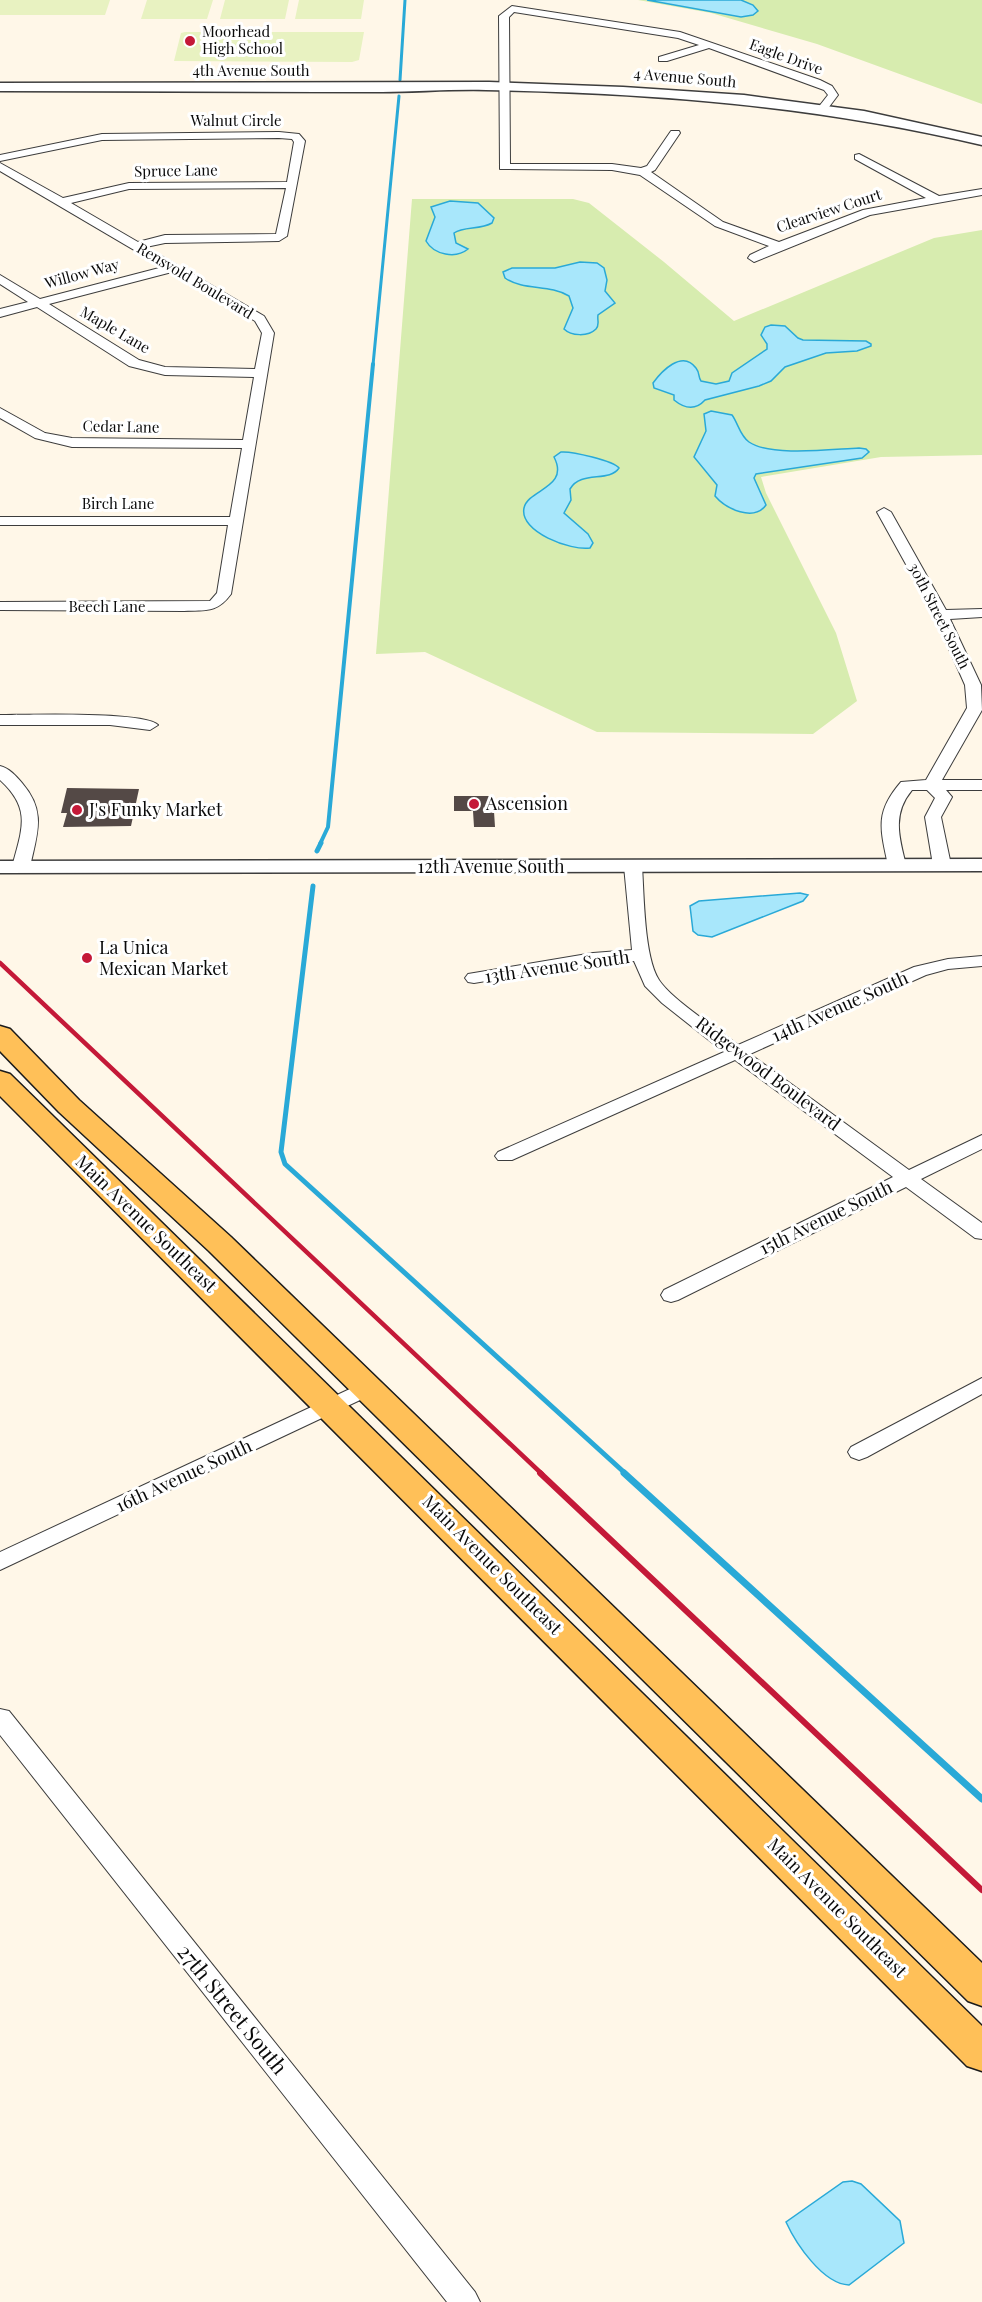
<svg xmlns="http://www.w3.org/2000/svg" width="982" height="2302" font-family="'Playfair Display',serif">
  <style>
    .green { fill: #d7ecaf }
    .pitch { fill: #e8f2c1 }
    .water { fill: #a8e7fb; stroke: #29a9d7; stroke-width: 1.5 }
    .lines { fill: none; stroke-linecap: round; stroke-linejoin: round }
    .stream-far3 { stroke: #29a9d7; stroke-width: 3 }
    .stream-far2 { stroke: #29a9d7; stroke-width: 4 }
    .stream-far1 { stroke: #29a9d7; stroke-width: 5 }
    .stream { stroke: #29a9d7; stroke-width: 7 }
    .building { fill: #544946 }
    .minor-casing { stroke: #3d3d3d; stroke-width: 2 }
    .tertiary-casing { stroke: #3d3d3d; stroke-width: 3 }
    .primary-casing { stroke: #1b1b1b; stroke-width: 3 }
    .minor { fill: #fff; fill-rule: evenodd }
    .tertiary { fill: #fff; fill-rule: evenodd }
    .primary { fill: #ffc058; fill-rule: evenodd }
    .rail-far1 { stroke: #c41938; stroke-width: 4.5 }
    .rail { stroke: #c41938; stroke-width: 6 }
    .poi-dot { fill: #c41938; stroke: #fff; stroke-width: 2 }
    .labels { text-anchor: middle; stroke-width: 6; stroke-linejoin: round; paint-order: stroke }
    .far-poi-label { font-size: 15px; fill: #0a0a0a; stroke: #fff; text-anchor: start }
    .far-street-label { font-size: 15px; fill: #0a0a0a; stroke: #fff }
    .poi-label { font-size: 18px; fill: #0a0a0a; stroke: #fff; text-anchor: start }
    .street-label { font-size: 18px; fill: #0a0a0a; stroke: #fff }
    .near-street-label { font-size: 21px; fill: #0a0a0a; stroke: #fff }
  </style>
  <rect width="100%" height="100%" fill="#fff7e8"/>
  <path class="green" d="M638,0H982V104L817,44L711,13Z
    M412,199H573L589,203L664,262L734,321L934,238L982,230V455L881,457L761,477L766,493L836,633L857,701L813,734L597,732L425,652L376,654Z"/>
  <path class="pitch" d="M0,0H110L105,15H0Z
    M147,0H213L207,19H141Z
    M225,0H289L285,19H220Z
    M299,0H364L361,19H295Z
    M185,32H364L359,60L352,62L174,61L181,33Z"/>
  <path class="water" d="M647,0H741L753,5L758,11L753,15L741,17Z
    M450,201L478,203L494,218L492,223C480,230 464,226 454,233L456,243L468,249C456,259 434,255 426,241L435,217L431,207Z
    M580,262L597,263L604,268L607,280L605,291L615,303L598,315C597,320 600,325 596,329C588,337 571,336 564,329L573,308L569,296C549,284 524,291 505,278L503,272L512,268H555Z
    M771,325L785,326L798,338L803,340L866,341L871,344V346L857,351L826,353L785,367L771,381L759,386L705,400C696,410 685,409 674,400V395L654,388L653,383C661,372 682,349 696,368C700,373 698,377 701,381L716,384L729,381L732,373L767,349V344L761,335L765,327Z
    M711,411L732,415C738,423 740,436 749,442C771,457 833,449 859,448L866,449L869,452L862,458L756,474L754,478L766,505C754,522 726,509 715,496L717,485L694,457L706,431L704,414Z
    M561,452C572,451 614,461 619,468C609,483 581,470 570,489L571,500L564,513L588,534L593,543L590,548C571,551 519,532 524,508C528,489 570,488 554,457Z
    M800,893L808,895L803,901L712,937L698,935L693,931L690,906L699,901Z
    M852,2181L861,2184L900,2221L904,2243L849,2285C823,2284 796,2244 786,2222L843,2182Z"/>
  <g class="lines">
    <path class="stream-far3" d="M400,80L405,0
      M373,365L399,96"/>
    <path class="stream-far2" d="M320,844L328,827L373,364"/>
    <path class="stream-far1" d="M317,851L321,843
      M313,886L281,1152L285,1164L626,1474"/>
    <path class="stream" d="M624,1473L982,1799"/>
  </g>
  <path class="building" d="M67,788L139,789L131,826L63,827L67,813H61Z
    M454,796H493L495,827H474L473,811H454Z"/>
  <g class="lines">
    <defs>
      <path id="minor" d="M512,6L680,32L820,80L832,86L838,95L826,111H818L817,109L828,95L824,90L709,48L667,61H659V57L699,45L678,38L514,12L509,17L510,164H612L641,168L647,166L671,131H679L680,133L655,170L651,172L723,222L779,242L863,210L926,198L855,159V155L859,154L939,196L982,189V195L870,215L754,262L748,258L750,255L769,246L715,226L640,175L612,170L500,169L499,16Z
        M279,132L299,134L305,141L287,236L279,241L165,243L146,247L264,316L274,333L231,594C217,613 206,610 184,611L0,610V602L210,601L217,593L228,525H0V517H230L242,448L72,447L35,438L0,418V408L45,433L72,438L243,440L254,377L165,375L129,366L37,307L0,317V309L28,302L0,284V275L40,299L163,267L0,171V163L63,198L129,183L287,182L294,142L292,139L279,138L102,140L0,161V155L102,134ZM286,188L276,234L165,235L138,242L71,203L129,189ZM172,272L255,321L262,333L255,369L165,367L139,360L49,304Z
        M884,508L891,512L946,610L982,609V617L950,619L981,685L982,710L942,780H982V790H946L952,797L941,817L951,865L948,869H936L933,865L925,817L935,798L927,790H912C892,814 899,837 906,865L903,869H891L888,865C880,828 875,812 901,782L926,780L967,708L965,685L934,615L877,512Z
        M0,715C25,715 146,711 158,725L150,730L110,725H0Z
        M0,766C9,768 16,776 22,783C47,812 37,833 30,867L27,871H15L12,867C22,829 32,809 0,780Z
        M633,861L639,862L642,866C644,895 644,957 659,980C671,999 719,1030 738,1045L914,967L948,959L982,956V966L948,969L926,975L750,1054L909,1170L982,1135V1149L921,1179L982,1223V1239L975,1238L906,1187L678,1300L671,1302L664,1300L661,1295L664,1290L893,1177L735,1060L512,1160H498L495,1156L498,1152L724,1052L662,1003L645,986L634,961L593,963L474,983L468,982L465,978L468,974L474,973L593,953L632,950L624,866L627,862Z
        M982,1378V1394L867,1457L859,1460L851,1457L848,1452L851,1447Z
        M367,1381L375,1383L378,1388L375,1393L0,1570V1552Z
        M0,1709L9,1711L475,2292L480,2302H447L0,1735Z"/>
      <path id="tertiary" d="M489,82L623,87L744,95L864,111L982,137V145C817,106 654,93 486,90C451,89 416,92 382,92C254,92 127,91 0,91V83Z
        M982,859V871L0,873V861Z"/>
      <path id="primary" d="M0,1026L10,1029L79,1100L231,1237L982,1963V2006L968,2001L209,1251L59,1112L0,1051Z
        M0,1071L10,1074L982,2026V2071L967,2066L0,1096Z"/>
    </defs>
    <use href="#minor" class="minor-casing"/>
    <use href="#tertiary" class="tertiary-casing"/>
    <use href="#primary" class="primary-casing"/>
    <use href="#minor" class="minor"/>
    <use href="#tertiary" class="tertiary"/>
    <use href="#primary" class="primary"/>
    <path class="rail-far1" d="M0,963L542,1474"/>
    <path class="rail" d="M540,1473L982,1890"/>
  </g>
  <g class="poi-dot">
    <circle cx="190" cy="41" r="6"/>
    <circle cx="474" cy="804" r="6"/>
    <circle cx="77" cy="810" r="6"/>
    <circle cx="87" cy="958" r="6"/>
  </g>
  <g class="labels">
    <g class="far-poi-label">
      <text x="202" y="37">Moorhead<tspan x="202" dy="17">High School</tspan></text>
    </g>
    <g class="far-street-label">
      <text transform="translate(786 57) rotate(20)" y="5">Eagle Drive</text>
      <text x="251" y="76">4th Avenue South</text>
      <text transform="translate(685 78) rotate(5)" y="5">4 Avenue South</text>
      <text x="236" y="126">Walnut Circle</text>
      <text transform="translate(176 171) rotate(-1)" y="5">Spruce Lane</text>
      <text transform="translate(829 211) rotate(-18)" y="5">Clearview Court</text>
      <text transform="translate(82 274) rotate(-15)" y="5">Willow Way</text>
      <text transform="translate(195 281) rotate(31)" y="5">Rensvold Boulevard</text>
      <text transform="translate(115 330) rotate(30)" y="5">Maple Lane</text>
      <text transform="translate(121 427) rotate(1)" y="5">Cedar Lane</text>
      <text x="118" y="509">Birch Lane</text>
      <text x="107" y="612">Beech Lane</text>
      <text transform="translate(939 616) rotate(63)" y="5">30th Street South</text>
    </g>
    <g class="poi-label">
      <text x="486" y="810">Ascension</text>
      <text x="89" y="816">J's Funky Market</text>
      <text x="99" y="954">La Unica<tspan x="99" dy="21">Mexican Market</tspan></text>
    </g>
    <g class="street-label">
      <text x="491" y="873">12th Avenue South</text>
      <text transform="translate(557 967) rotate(-8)" y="6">13th Avenue South</text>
      <text transform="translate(840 1007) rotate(-24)" y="6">14th Avenue South</text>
      <text transform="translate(768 1074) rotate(37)" y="6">Ridgewood Boulevard</text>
      <text transform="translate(826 1218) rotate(-26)" y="6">15th Avenue South</text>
      <text transform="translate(146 1224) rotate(44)" y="6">Main Avenue Southeast</text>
      <text transform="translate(184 1476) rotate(-25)" y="6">16th Avenue South</text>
      <text transform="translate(492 1565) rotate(45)" y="6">Main Avenue Southeast</text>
      <text transform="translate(837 1908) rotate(45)" y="6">Main Avenue Southeast</text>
    </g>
    <g class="near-street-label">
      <text transform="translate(232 2010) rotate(51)" y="7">27th Street South</text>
    </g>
  </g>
</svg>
